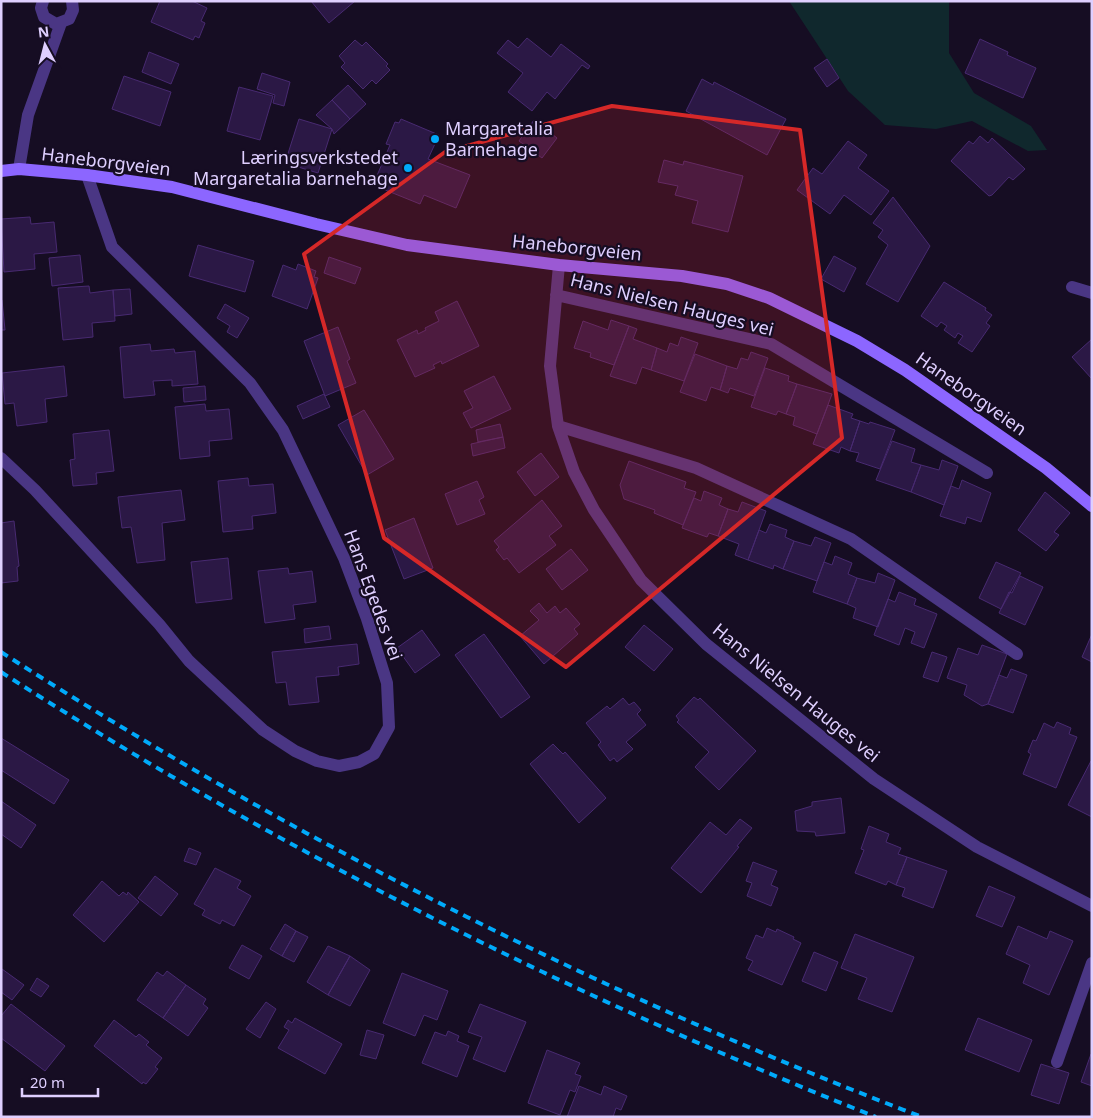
<svg xmlns="http://www.w3.org/2000/svg" width="1093" height="1118" font-family="'Noto Sans',sans-serif">
  <style>
    .green { fill: #10282d }
    .building { fill: #2b1845; stroke: #482a71 }
    .lines { fill: none; stroke-linecap: round; stroke-linejoin: round }
    .street { stroke: #4a3684; stroke-width: 12 }
    .secondary { stroke: #8c66ff; stroke-width: 12 }
    .rail { stroke: #00aafa; stroke-width: 4; stroke-dasharray: 8 6; stroke-linecap: butt }
    .marked { fill: #d62828; fill-opacity: 0.2; stroke: #d62828; stroke-width: 4; stroke-linejoin: round }
    .poi-dot { fill: #00aafa; stroke: #160d23; stroke-width: 2 }
    .labels { text-anchor: middle; stroke-width: 4.5; stroke-linejoin: round; paint-order: stroke }
    .poi-label { font-size: 18px; fill: #dfcfff; stroke: #160d23; text-anchor: start }
    .street-label { font-size: 18px; fill: #dfcfff; stroke: #160d23 }
  </style>
  <rect width="100%" height="100%" fill="#160d23"/>
  <path class="green" d="M789,1H949V53L974,93L1031,126L1047,150L1028,151L972,121L936,129L885,125L848,91Z"/>
  <path class="building" d="M160,1H192L207,8L201,21L205,23L199,38L195,36L193,40L151,22Z
    M311,1H355L329,23Z
    M527,38L551,57L561,44L590,66L588,69L582,65L555,99L547,92L532,111L508,92L523,73L497,53L508,40L518,48Z
    M980,39L1008,52L1007,55L1036,68L1023,98L965,73Z
    M355,40L362,46L366,42L388,64L386,66L390,70L376,84L372,80L363,89L341,67L345,63L339,56Z
    M149,52L179,64L171,84L142,72Z
    M827,59L839,78L827,87L814,68Z
    M262,73L290,82L284,106L273,103L275,95L257,89Z
    M124,76L171,92L160,126L112,109Z
    M702,79L713,85L714,82L786,119L767,155L686,111Z
    M348,85L366,104L350,119L332,100Z
    M239,87L273,96L260,140L227,131Z
    M332,100L350,119L334,134L332,129L316,115Z
    M299,119L332,129L318,173L285,163Z
    M401,119L439,135L428,159L470,175L456,208L424,195L420,204L373,185L390,145L386,144L395,122L399,123Z
    M534,120L557,138L542,158L519,141Z
    M980,136L988,143L992,138L1025,169L1013,180L1009,177L992,195L989,196L951,161L969,141L973,144Z
    M848,141L867,155L858,168L889,191L871,215L844,195L830,214L797,190L813,168L822,174Z
    M664,160L683,165L684,161L743,176L728,232L692,223L698,201L675,195L678,186L658,182Z
    M893,197L930,246L898,302L866,284L888,245L878,237L883,230L873,223Z
    M30,217L31,224L54,222L57,252L34,254L35,269L4,272L1,219Z
    M198,245L254,261L245,292L189,276Z
    M80,255L83,282L52,286L49,258Z
    M834,256L856,268L844,292L821,279Z
    M329,257L361,268L355,284L324,273Z
    M298,264L316,271L314,277L318,278L307,309L272,296L283,265L296,270Z
    M944,282L986,308L985,310L992,315L986,323L990,326L972,352L958,343L963,336L958,333L955,338L944,330L947,326L941,322L937,327L921,316Z
    M89,286L90,293L113,290L115,321L92,323L93,337L63,340L58,288Z
    M130,289L132,314L115,316L113,290Z
    M2,300L5,330H1V300Z
    M457,301L479,346L442,364L441,361L433,365L435,368L415,377L397,340L417,330L418,334L426,330L425,328L439,321L435,312Z
    M225,304L249,318L237,338L227,332L230,326L217,318Z
    M611,320L629,326L614,365L590,357L591,353L574,348L583,321L608,330Z
    M629,326L637,329L633,339L657,348L651,370L642,367L636,384L610,376Z
    M338,327L350,359L347,361L356,383L325,396L304,341Z
    M681,337L698,343L684,381L651,370L657,348L667,352L670,343L678,346Z
    M1092,339V379L1072,357Z
    M150,344L151,351L174,349L175,353L195,351L198,384L172,386V380L153,381L155,395L124,398L120,347Z
    M751,352L768,358L754,396L730,388L728,393L720,390L727,366L737,369L741,358L748,360Z
    M695,354L727,366L720,390L711,387L706,401L680,392Z
    M64,366L67,396L45,399L47,422L17,426L14,403L5,404L2,373Z
    M765,368L789,376L788,381L797,384L786,414L778,411L776,415L751,407Z
    M494,376L511,409L471,428L463,413L473,408L464,391Z
    M797,384L832,394L817,434L793,425L795,417L786,414Z
    M205,386L206,400L184,402L183,388Z
    M324,394L330,407L303,419L297,406Z
    M205,404L206,411L229,409L232,439L209,441L210,456L180,459L175,407Z
    M828,405L853,414L851,418L860,421L850,451L841,447L839,453L813,444Z
    M364,410L394,459L367,475L338,425Z
    M860,421L869,424L870,422L895,430L880,469L856,461L859,453L850,451Z
    M500,424L503,437L478,442L476,430Z
    M109,430L114,471L96,473L97,484L73,486L70,460L75,459L73,434Z
    M503,437L505,448L473,456L471,444Z
    M892,441L915,449L911,462L921,465L911,492L876,480Z
    M541,453L559,477L535,496L517,472Z
    M942,460L958,466L944,505L911,492L921,465L939,470Z
    M629,461L686,482L684,488L696,492L683,525L654,513L655,510L624,499L620,485Z
    M248,478L249,486L273,484L276,513L252,516L253,529L223,532L218,481Z
    M962,480L991,493L981,522L967,517L965,524L940,516L951,486L959,489Z
    M477,481L484,497L479,500L485,514L457,525L445,494Z
    M181,490L185,520L162,523L165,560L137,563L131,527L122,528L118,497Z
    M704,491L722,498L719,505L728,509L718,536L709,533L707,537L682,528L694,498L701,501Z
    M1045,492L1070,513L1054,532L1059,535L1046,551L1018,530Z
    M542,500L562,526L549,536L556,545L519,573L507,558L504,560L496,550L499,547L494,541Z
    M742,502L766,511L748,560L735,555L739,544L718,536L728,509L738,512Z
    M414,518L433,568L404,579L385,530Z
    M14,521L19,566L17,567L18,581L1,583V523Z
    M770,524L787,530L785,537L794,541L783,569L774,565L773,569L748,560L759,530L766,533Z
    M815,537L831,543L817,581L783,569L794,541L811,546Z
    M571,549L588,570L562,590L546,569Z
    M835,556L852,563L848,574L857,578L847,604L813,592L824,562L832,565Z
    M228,558L232,599L196,603L191,562Z
    M996,562L1021,573L1001,609L979,598Z
    M288,568L289,574L312,571L316,602L293,605L295,619L265,623L258,571Z
    M878,573L895,580L878,627L853,618L856,608L847,604L857,578L875,583Z
    M1020,576L1043,587L1025,625L999,613L1009,592L1012,593Z
    M899,592L916,599L914,605L937,614L924,648L911,643L915,632L905,628L899,645L874,635L888,599L895,602Z
    M539,603L547,613L555,606L560,613L566,608L580,624L574,629L578,634L544,664L520,636L539,620L530,611Z
    M644,625L673,649L654,671L625,647Z
    M329,626L331,639L305,643L304,629Z
    M422,630L440,655L415,673L397,648Z
    M484,634L530,697L501,718L455,655Z
    M1092,634V662L1082,657Z
    M357,644L359,664L338,667L339,675L316,677L319,702L289,705L286,682L276,683L272,652Z
    M982,645L1007,654L988,704L982,706L964,695L967,685L947,678L958,648L978,655Z
    M932,652L947,657L938,682L923,677Z
    M1011,669L1027,675L1013,713L988,704L999,675L1007,678Z
    M694,697L698,700L700,698L756,751L719,790L695,767L709,752L677,722L679,720L676,716Z
    M623,698L629,705L634,702L641,710L637,714L646,725L626,742L633,749L617,762L614,758L610,761L598,745L601,742L586,723L607,706L610,709Z
    M1057,722L1071,728L1069,734L1077,737L1056,788L1023,774L1031,754L1028,752L1033,740L1036,741L1044,723L1054,728Z
    M1,738L69,780L54,804L1,770Z
    M553,744L563,754L565,752L606,798L579,823L530,764Z
    M1091,761L1092,762V817L1068,805Z
    M841,798L845,833L816,836L815,832L797,831L795,811L812,806V802Z
    M1,801L36,825L21,848L1,834Z
    M740,819L752,828L737,846L739,847L701,893L671,868L710,822L726,835Z
    M869,826L889,834L886,842L901,848L898,854L907,857L896,885L888,881L886,885L855,873L864,850L861,849Z
    M189,848L201,853L196,865L184,861Z
    M907,857L947,871L933,908L902,896L905,888L896,885Z
    M753,862L777,871L771,885L778,888L771,906L747,896L752,883L746,881Z
    M215,868L241,881L237,888L251,896L234,926L222,920L220,924L202,915L205,910L194,904Z
    M155,876L178,894L161,916L138,898Z
    M102,881L119,896L123,892L127,895L128,892L139,902L104,942L73,915Z
    M989,886L1015,897L1002,927L976,916Z
    M285,924L296,931L282,956L270,949Z
    M1018,926L1047,939L1050,931L1073,941L1049,995L1023,983L1030,965L1006,954Z
    M767,928L776,932L777,929L794,937L793,939L801,943L782,985L748,970L753,961L746,958L756,935L763,938Z
    M296,931L308,937L294,962L282,956Z
    M855,934L914,957L892,1012L858,999L867,978L841,968Z
    M242,945L262,956L249,979L229,968Z
    M328,946L350,956L328,995L307,982Z
    M814,952L838,962L826,991L802,981Z
    M350,956L370,970L350,1006L328,995Z
    M2,969L24,985L12,1000L1,992Z
    M167,971L186,985L163,1018L137,1000L157,972L163,976Z
    M402,973L448,991L437,1020L424,1015L415,1036L383,1023Z
    M37,978L49,986L41,997L30,990Z
    M186,985L206,999L203,1004L208,1008L188,1036L163,1018Z
    M266,1002L276,1009L260,1038L246,1029Z
    M11,1004L65,1046L45,1071L1,1038V1016Z
    M480,1004L526,1022L505,1072L473,1059L482,1037L468,1032Z
    M295,1018L342,1044L325,1074L278,1048L289,1030L284,1027L288,1020L292,1023Z
    M978,1018L1032,1040L1019,1072L965,1050Z
    M114,1020L136,1037L139,1034L149,1042L146,1045L162,1058L155,1067L158,1069L146,1084L143,1082L142,1084L94,1046Z
    M367,1030L384,1035L376,1059L360,1055Z
    M448,1031L459,1036L457,1041L469,1046L457,1077L422,1063L435,1032L446,1036Z
    M547,1050L580,1063L575,1074L581,1076L575,1092L570,1090L560,1115L528,1103Z
    M1091,1054H1092V1086L1081,1082Z
    M1041,1064L1069,1073L1059,1104L1031,1095Z
    M579,1086L601,1095L604,1086L627,1096L621,1110L616,1108L613,1117H567Z"/>
  <g class="lines">
    <path class="street" d="M43,1L41,8L44,17L56,24L69,19L73,10L72,1
      M19,169L28,115L61,23
      M559,265L550,366L558,426L574,472L594,510L641,580L706,644L874,779L977,847L1092,906
      M1072,287L1092,293
      M556,295L771,344L987,473
      M558,426L696,468L851,539L1017,654
      M1,458L35,490L159,624L189,661L263,730L295,751L317,761L339,766L359,762L374,754L389,727L387,683L367,619L344,558L283,430L250,383L112,247L87,175
      M1057,1062L1092,963"/>
    <path class="secondary" d="M1,171L19,169L87,175L172,187L316,224L407,245L559,265L682,276L727,284L769,298L857,341L905,370L1046,468L1092,506"/>
    <path class="rail" d="M1,652C291,838 600,994 922,1117
      M1,672C277,849 571,996 876,1117"/>
  </g>
  <path class="marked" d="M612,106L800,130L842,438L566,667L384,538L304,254L445,152Z"/>
  <g class="poi-dot">
    <circle cx="435" cy="139" r="5"/>
    <circle cx="408" cy="168" r="5"/>
  </g>
  <g class="labels">
    <g class="poi-label">
      <text x="445" y="135">Margaretalia<tspan x="445" dy="21">Barnehage</tspan></text>
      <text x="398" y="164" text-anchor="end">Læringsverkstedet<tspan x="398" dy="21">Margaretalia barnehage</tspan></text>
    </g>
    <g class="street-label">
      <text transform="translate(106 162) rotate(7)" y="6">Haneborgveien</text>
      <text transform="translate(577 248) rotate(6)" y="6">Haneborgveien</text>
      <text transform="translate(672 305) rotate(14)" y="6">Hans Nielsen Hauges vei</text>
      <text transform="translate(971 394) rotate(35)" y="6">Haneborgveien</text>
      <text transform="translate(373 595) rotate(70)" y="6">Hans Egedes vei</text>
      <text transform="translate(796 693) rotate(39)" y="6">Hans Nielsen Hauges vei</text>
    </g>
  </g>
  <rect width="1093" height="1118" fill="none" stroke="#dfcfff" stroke-width="5"/>
  <g transform="translate(45 45) rotate(353)" stroke="#160d23" stroke-width="4" paint-order="stroke">
  <path d="M0-4L9 19L0 12L-9 19Z" fill="#dfcfff"/>
  <text y="-8" font-size="14" font-weight="bold" text-anchor="middle" fill="#dfcfff">N</text>
  </g>
  <path d="M22 1088v8h76v-8" fill="none" stroke="#dfcfff" stroke-width="2.5"/>
  <text x="30" y="1088" font-size="15" fill="#dfcfff" stroke="#160d23" stroke-width="4" paint-order="stroke">20 m</text>
</svg>
